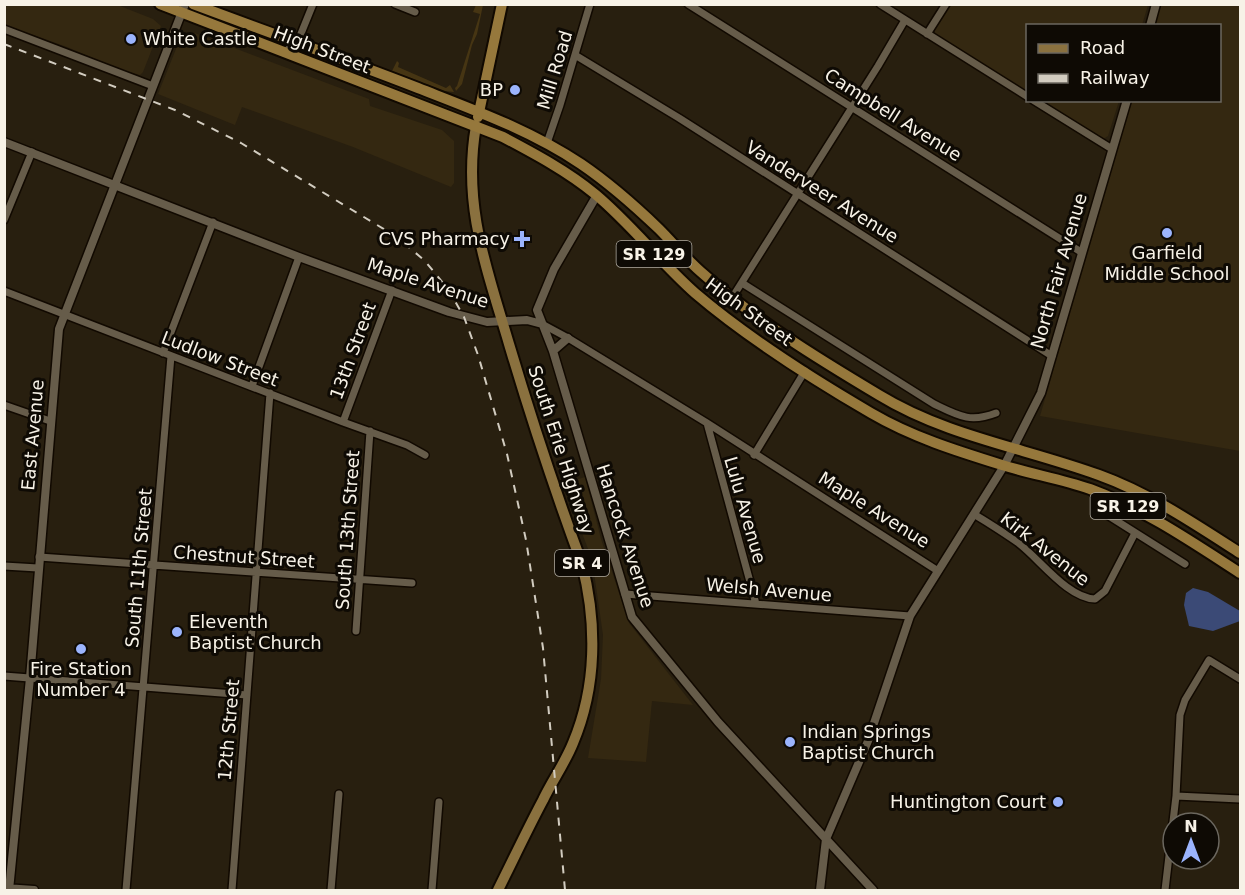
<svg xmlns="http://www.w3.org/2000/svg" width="1245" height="895" font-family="'DejaVu Sans',sans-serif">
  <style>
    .built { fill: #342811 }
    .green { fill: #463513 }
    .water { fill: #3b4a76 }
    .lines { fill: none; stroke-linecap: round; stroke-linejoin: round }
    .minor-casing { stroke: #110900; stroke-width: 10 }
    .tertiary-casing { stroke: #110900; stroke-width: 11 }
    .primary-casing { stroke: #110900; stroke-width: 14 }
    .trunk-casing { stroke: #110900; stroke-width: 14 }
    .minor { stroke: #665c4a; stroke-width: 7 }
    .tertiary { stroke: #665c4a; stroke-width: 8 }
    .primary { stroke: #8a713f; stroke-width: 10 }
    .trunk { stroke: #96783c; stroke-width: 10 }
    .rail { stroke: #d2ccc0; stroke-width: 2; stroke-dasharray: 8 8; stroke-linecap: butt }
    .poi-dot { fill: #9bb4fd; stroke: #0e0a04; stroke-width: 2 }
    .labels { text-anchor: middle; stroke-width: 6; stroke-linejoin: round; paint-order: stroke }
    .shield { fill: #0e0a04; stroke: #b1aca3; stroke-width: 1.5 }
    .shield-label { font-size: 16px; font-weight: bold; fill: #f7f2e7 }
    .poi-label { font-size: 18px; fill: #f7f2e7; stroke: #0e0a04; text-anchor: start }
    .street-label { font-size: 18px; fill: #f7f2e7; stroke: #0e0a04 }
  </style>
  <rect width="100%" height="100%" fill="#281f0f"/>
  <path class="built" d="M115,4L153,19L161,26L143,72L140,75L121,70L67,47L5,25V5Z
    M951,5V4L1148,5L1142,25L1028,26L1027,92L935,34V29Z
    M1161,5H1240V451L1040,416L1132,101L1220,100V26L1155,25Z
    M192,32L369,99L370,106L442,130L454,141V183L451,187L353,147L242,107L235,125L158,94L182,34Z
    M1041,101H1119L1108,136L1103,139Z
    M585,477L601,539L629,623L693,705L652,701L646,762L588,758L601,679L603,635L592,559L563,484Z"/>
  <path class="green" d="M476,5H483L477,34L472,45L462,84L456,91L455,88L457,86L480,14L473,12Z
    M397,61L399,63L398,67L446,88L450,85L454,92L444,91L392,71Z"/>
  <path class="water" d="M1193,588L1208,592L1240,611V621L1213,631L1189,626L1184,605L1186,593Z"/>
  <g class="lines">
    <defs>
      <path id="minor" d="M395,4L415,12
        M688,4L1081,252
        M880,4L1028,97
        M4,29L153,86
        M927,34L946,4
        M284,53L298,41L313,4
        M575,55L679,118L1052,356
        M1033,100L1112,149
        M547,143L560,105L590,4
        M4,220L32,152
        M742,283L934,404C959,416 970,423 996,413
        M4,291L343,422L407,445L425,455
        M732,298L878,66L905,20
        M542,324L568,338L707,423L938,571
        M163,353L213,222
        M252,386L299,257
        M4,405L50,421
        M343,422L392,290
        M707,423L756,604
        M754,455L805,371
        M1101,511L1185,564
        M974,514C988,523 1003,532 1017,542C1039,558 1067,598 1095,599L1105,591L1135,533
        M39,557L412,583
        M4,566L38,568
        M625,594L910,616
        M356,631L370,431
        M4,676L247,695
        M1176,796L1240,799
        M126,890L171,356
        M232,890L270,393
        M331,890L339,794
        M432,890L439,802
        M1165,890L1176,796L1180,715L1185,700L1209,660L1240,679"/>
      <path id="tertiary" d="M1150,26L1156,4
        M4,142L299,257L449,312L487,322L527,320L542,324
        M597,195L554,269L537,310L553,351L632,617L718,722L873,890
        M553,351L568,338
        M5,888L34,890
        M9,890L30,678L59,329L185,4
        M820,890L826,839L868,741L910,616L1004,466L1041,393L1127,100"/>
      <path id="primary" d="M476,126C462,205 487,269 509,344C531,418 555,491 582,564C597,623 597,686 573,743C565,763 552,781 543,800C527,830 513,860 498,890"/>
      <path id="trunk" d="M160,4L503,137C535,154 567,171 595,194C631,224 660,262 695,293C749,339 811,378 871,413C912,437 957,451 1002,465C1031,474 1061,479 1090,489C1144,509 1192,542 1240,573
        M193,4C268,32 343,59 418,88C474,110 530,130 581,164C609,183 635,206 659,229C673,243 686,259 701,272C755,320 817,358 879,395C946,436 1025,448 1099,475C1149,493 1195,524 1240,553
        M478,117L502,4"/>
    </defs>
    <use href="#minor" class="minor-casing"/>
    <use href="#tertiary" class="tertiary-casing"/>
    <use href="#primary" class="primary-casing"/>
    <use href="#trunk" class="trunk-casing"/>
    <use href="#minor" class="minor"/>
    <use href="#tertiary" class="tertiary"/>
    <use href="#primary" class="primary"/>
    <use href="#trunk" class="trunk"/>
    <path class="rail" d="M4,44L175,110L241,143L397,237L425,261L448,289L464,317L478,355L507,454L526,540L543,648L565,890"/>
  </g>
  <g class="poi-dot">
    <circle cx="131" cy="39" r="6"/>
    <circle cx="515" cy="90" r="6"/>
    <circle cx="1167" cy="233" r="6"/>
    <path d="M519 230h6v6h6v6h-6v6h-6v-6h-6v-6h6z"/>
    <circle cx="177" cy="632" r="6"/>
    <circle cx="81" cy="649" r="6"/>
    <circle cx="790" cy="742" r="6"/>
    <circle cx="1058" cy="802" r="6"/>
  </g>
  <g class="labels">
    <g class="shield">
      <rect x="616.5" y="241" width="75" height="26" rx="4.5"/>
      <rect x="1090.5" y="493" width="75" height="26" rx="4.5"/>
      <rect x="555" y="550" width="54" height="26" rx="4.5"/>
    </g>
    <g class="shield-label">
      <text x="654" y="260">SR 129</text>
      <text x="1128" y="512">SR 129</text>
      <text x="582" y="569">SR 4</text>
    </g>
    <g class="poi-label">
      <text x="143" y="45">White Castle</text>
      <text x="503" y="96" text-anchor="end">BP</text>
      <text x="510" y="245" text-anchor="end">CVS Pharmacy</text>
      <text x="1167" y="259" text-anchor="middle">Garfield<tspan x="1167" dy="21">Middle School</tspan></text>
      <text x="189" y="628">Eleventh<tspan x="189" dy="21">Baptist Church</tspan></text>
      <text x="81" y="675" text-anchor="middle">Fire Station<tspan x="81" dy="21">Number 4</tspan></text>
      <text x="802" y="738">Indian Springs<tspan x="802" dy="21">Baptist Church</tspan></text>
      <text x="1046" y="808" text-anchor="end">Huntington Court</text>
    </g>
    <g class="street-label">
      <text transform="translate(322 50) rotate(21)" y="6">High Street</text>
      <text transform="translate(555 70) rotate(-73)" y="6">Mill Road</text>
      <text transform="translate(893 115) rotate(32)" y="6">Campbell Avenue</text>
      <text transform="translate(822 192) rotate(32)" y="6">Vanderveer Avenue</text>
      <text transform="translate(1059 271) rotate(-74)" y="6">North Fair Avenue</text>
      <text transform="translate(428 283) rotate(18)" y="6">Maple Avenue</text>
      <text transform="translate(749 312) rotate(36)" y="6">High Street</text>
      <text transform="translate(353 351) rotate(-70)" y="6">13th Street</text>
      <text transform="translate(220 359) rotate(21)" y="6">Ludlow Street</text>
      <text transform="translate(33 435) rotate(-85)" y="6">East Avenue</text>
      <text transform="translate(561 450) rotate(72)" y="6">South Erie Highway</text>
      <text transform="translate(745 510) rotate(74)" y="6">Lulu Avenue</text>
      <text transform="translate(874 510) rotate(32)" y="6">Maple Avenue</text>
      <text transform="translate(348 530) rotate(-86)" y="6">South 13th Street</text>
      <text transform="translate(625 536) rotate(72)" y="6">Hancock Avenue</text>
      <text transform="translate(1045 549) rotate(38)" y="6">Kirk Avenue</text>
      <text transform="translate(244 557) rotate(4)" y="6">Chestnut Street</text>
      <text transform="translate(139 568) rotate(-85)" y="6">South 11th Street</text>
      <text transform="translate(769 590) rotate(5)" y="6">Welsh Avenue</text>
      <text transform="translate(229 730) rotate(-85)" y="6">12th Street</text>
    </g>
  </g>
  <rect width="1245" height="895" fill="none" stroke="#f7f2e7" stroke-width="12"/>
  <rect x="1026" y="24" width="195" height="78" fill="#0e0a04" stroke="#6b675f" stroke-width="1.5"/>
  <rect x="1038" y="44" width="30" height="9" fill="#8a713f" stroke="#6b675f" stroke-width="1.5"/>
  <text x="1080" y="54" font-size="18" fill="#f7f2e7">Road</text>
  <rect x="1038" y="74" width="30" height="9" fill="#d2ccc0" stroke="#6b675f" stroke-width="1.5"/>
  <text x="1080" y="84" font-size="18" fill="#f7f2e7">Railway</text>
  <g transform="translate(1191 841)"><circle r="28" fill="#0e0a04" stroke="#6b675f" stroke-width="1.5"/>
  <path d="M0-4.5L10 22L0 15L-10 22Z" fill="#9bb4fd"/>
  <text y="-9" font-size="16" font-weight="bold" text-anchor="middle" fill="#f7f2e7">N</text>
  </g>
</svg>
